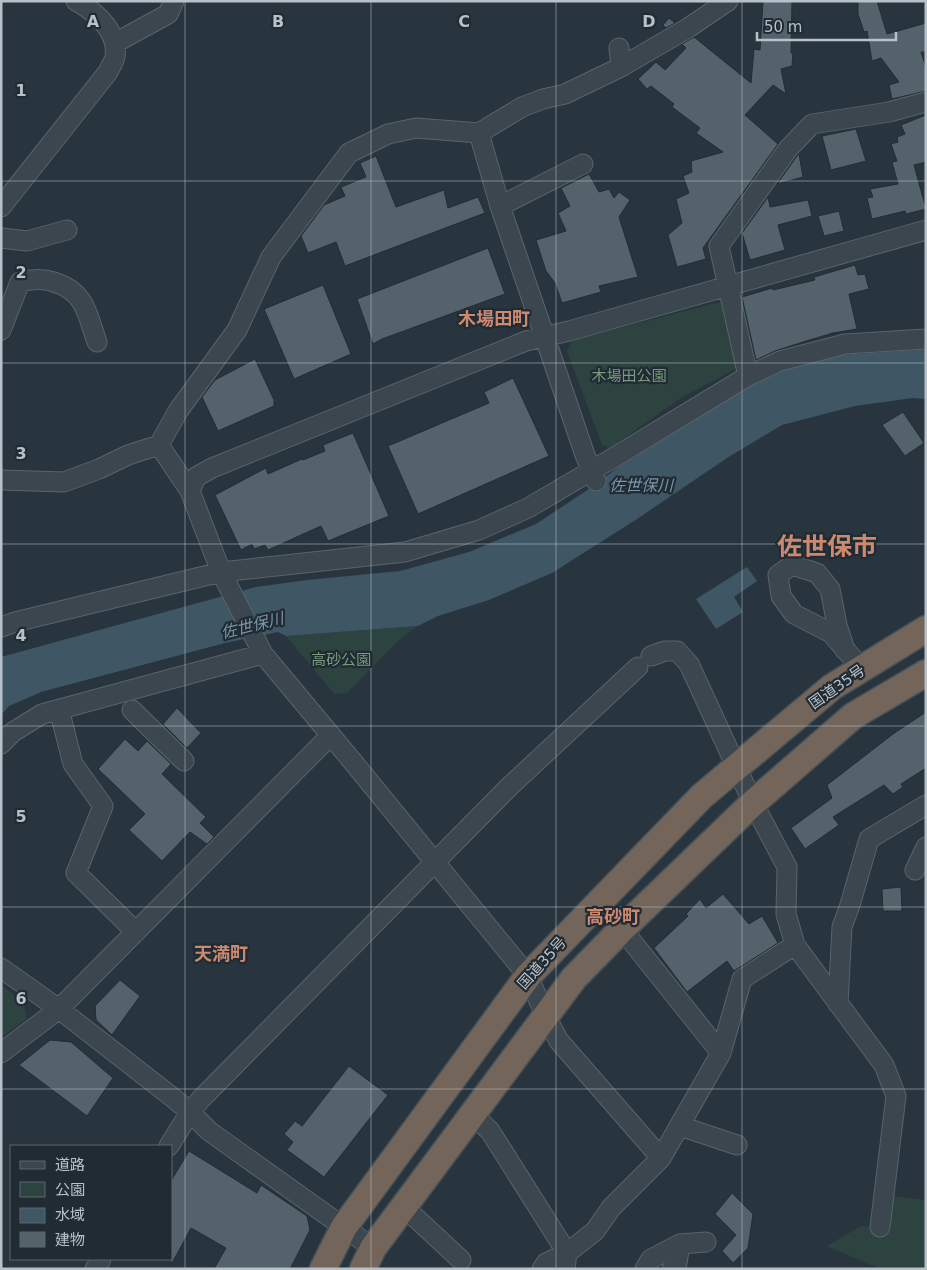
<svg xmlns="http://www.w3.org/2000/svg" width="927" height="1270" font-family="'DejaVu Sans','Noto Sans JP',sans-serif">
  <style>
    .green { fill: #2d4340 }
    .water { fill: #3f5665 }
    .building { fill: #53626b; stroke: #222d35 }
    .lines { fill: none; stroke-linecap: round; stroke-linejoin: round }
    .minor-casing { stroke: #59646c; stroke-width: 21 }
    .highway-casing { stroke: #465159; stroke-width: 29 }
    .minor { stroke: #3b464e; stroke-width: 19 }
    .highway { stroke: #736559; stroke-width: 26 }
    .grid { fill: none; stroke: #b8c1c9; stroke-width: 1; stroke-opacity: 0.55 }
    .labels { text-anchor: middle; stroke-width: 4.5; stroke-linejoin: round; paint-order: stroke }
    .park-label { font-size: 15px; fill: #789c7b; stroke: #202b33 }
    .street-label { font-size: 15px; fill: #b8c1c9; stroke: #202b33 }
    .water-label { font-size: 16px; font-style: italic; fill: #7b96a9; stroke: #202b33 }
    .quarter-label { font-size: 18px; font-weight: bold; fill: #cc8970; stroke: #202b33 }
    .town-label { font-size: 25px; font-weight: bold; fill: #cc8970; stroke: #202b33 }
    .grid-label { font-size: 16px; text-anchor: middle; font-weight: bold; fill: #b8c1c9; stroke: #202b33; stroke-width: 4.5; stroke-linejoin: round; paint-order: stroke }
  </style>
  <rect width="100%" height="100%" fill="#28353e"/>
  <path class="green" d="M720,302L723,304L741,366L684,396L610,448L602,445L567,351L573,340Z
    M418,626L398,641L347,693L334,694L286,636Z
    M1,985L23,1001L27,1019L1,1037Z
    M884,1195L926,1200V1269H883L868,1264L827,1246L861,1226L880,1227Z"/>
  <path class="water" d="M918,350H926V399L913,398L855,406L782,425L727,458L637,519L552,573L489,600L438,616L418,626L286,636L278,632L225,643L41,692L9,706L1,715V657L256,587L307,580L400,571L469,552L536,524L586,491L624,463L751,385L796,365L838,355Z
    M747,567L757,581L734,597L743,612L716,629L696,599Z"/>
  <path class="building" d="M763,1H792L791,53H793L792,66L781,69L786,94L773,85L745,115L778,144L703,248L706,259L677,267L668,235L682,223L676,199L689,193L683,176L692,172L691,161L723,152L696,133L700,128L672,107L674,104L651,86L647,89L638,79L656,62L665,70L686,48L682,44L694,37L751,83L754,49L760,50Z
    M858,1H877L887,34L926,23V52H921L926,68V91L892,99L889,85L899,82L881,58L872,61L867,31L864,32L858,14Z
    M669,18L675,23L666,28L663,25Z
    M926,115V162L914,165L926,209L906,214L905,211L872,219L867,198L873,197L870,189L898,184L892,162L897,161L891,144L898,142L897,137L905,134L901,125Z
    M856,129L866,161L831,170L822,136Z
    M799,154L803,177L777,184L797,156Z
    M376,156L396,207L444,190L448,208L478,197L485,213L345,266L336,242L308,253L301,236L324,205L345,196L341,187L366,177L360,163Z
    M589,174L599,192L609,189L614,198L619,192L630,200L619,217L638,277L599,286L601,292L562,303L555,283L546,271L536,240L566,231L558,213L570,206L561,188Z
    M768,197L770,207L808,200L812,216L778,225L785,250L750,260L742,233Z
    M839,211L844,231L824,236L818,216Z
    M488,248L505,294L382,339L373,344L357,299Z
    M855,265L858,275L865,274L869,289L849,294L857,329L833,333L806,341L775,351L756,360L742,297L772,288L773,290L815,280L814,277Z
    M323,285L351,354L294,379L264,309Z
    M255,359L274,400V406L218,431L202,397L215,380Z
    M513,378L549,456L418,514L388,446L489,403L484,392Z
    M903,412L924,443L905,456L882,425Z
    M353,433L389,516L328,541L321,526L268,550L265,545L254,549L252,544L241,550L215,495L266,468L268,474L302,459L303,460L325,451L323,445Z
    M177,708L201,733L187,748L163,724Z
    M926,712V768L901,784L903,787L893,794L884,785L833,817L839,825L805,849L791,828L832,798L827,785L893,734Z
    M125,739L138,751L147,741L171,764L162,774L206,817L200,823L214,837L207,844L190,832L162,861L129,830L145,814L98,769Z
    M901,887L902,911H883L882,889Z
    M723,894L749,924L762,916L778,943L734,971L727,961L687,992L654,948L688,916L686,914L700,899L706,908Z
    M120,980L140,996L112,1035L96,1020L95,1006Z
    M50,1040L71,1042L113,1078L87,1116L19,1065Z
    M349,1066L388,1095L324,1177L287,1150L293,1142L284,1134L295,1121L302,1126Z
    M189,1151L257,1193L261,1185L307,1216L310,1230L290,1269H214L226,1248L191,1228L171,1265V1181Z
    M732,1193L753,1214L748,1248L733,1263L722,1251L736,1235L715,1214Z"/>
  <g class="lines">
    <defs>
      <path id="minor" d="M115,43L168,14L174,1
        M619,48L621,67
        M479,133L500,206L585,455L596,481
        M500,206L583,164
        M1,207L108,72C110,67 114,62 115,57C119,32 96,12 76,1
        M1,238L27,241L67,230
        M1,330L20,282C32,279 42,278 54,282C86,292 87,314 97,342
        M748,376L719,246L788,149L812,124L889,112L926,102
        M1,480L64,482L99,469L128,455L159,445
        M190,491L159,445L178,411L237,330L271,257L349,153L388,134L416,128L479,133L522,107L543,99L565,94L621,67L688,28L728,1
        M1,627L15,622L221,572L405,552L479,530L528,508L613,458L748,376L780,361L845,344L926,339
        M845,650L837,625L830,589L817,573L792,565L778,575L781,596L794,614L831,633L862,669
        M59,709L73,764L103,806L76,873L136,932
        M132,710L184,761
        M1,744L13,732L42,714L263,654
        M915,870L926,847
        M622,929L721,1053
        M795,945L884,1065L896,1096L880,1227
        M1,968L59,1009L172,1097L190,1112L209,1131L373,1248
        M838,1004L842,927L850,905L869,839L926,805
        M1,1053L59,1009L331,735
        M473,1115L490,1131L567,1253L565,1269
        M680,1126L737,1145
        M169,1146L190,1112L201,1099L510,786L638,667
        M661,1158L559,1041L546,1017L528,976L353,762L263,654L221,572L190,491L196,477L212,468L526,341L569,331L926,230
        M404,1207L461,1260
        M95,1269L101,1259
        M542,1269L546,1263L567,1253L595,1231L611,1208L661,1158L721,1053L742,979L795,945L786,914L787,867L753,803L689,664L677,651H665L651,656
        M645,1269L651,1259L680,1244L706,1242
        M672,1269L677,1263L680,1244"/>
      <path id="highway" d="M323,1269L344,1227L528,976L702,796L832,687L926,629
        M363,1269L373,1248L574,978L622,929L753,803L853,716L926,673"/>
    </defs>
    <use href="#minor" class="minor-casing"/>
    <use href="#highway" class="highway-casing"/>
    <use href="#minor" class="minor"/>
    <use href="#highway" class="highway"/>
  </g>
  <path class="grid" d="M185,1V1269M371,1V1269M556,1V1269M742,1V1269M1,181H926M1,363H926M1,544H926M1,726H926M1,907H926M1,1089H926"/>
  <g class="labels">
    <g class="park-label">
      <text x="629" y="381">木場田公園</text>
      <text x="341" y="665">高砂公園</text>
    </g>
    <g class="street-label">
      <text transform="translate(837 687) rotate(-35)" y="5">国道35号</text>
      <text transform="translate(542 963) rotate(-48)" y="5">国道35号</text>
    </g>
    <g class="water-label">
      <text x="641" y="491">佐世保川</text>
      <text transform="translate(252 625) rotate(-14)" y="6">佐世保川</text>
    </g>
    <g class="quarter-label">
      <text x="494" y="325">木場田町</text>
      <text x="613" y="923">高砂町</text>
      <text x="221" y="960">天満町</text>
    </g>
    <g class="town-label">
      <text x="827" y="555">佐世保市</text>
    </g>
  </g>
  <g class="grid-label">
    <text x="93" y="27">A</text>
    <text x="278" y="27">B</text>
    <text x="464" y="27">C</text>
    <text x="649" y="27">D</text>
    <text x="21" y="96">1</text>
    <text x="21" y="278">2</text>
    <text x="21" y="459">3</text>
    <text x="21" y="641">4</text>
    <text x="21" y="822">5</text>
    <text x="21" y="1004">6</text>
  </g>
  <rect width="927" height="1270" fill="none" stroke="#b8c1c9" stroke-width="5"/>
  <rect x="10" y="1145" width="162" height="115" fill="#202b33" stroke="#5d676f"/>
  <rect x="20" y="1161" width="25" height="8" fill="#3b464e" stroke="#5d676f"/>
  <text x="55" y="1170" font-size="15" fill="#b8c1c9">道路</text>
  <rect x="20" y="1182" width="25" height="15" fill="#2d4340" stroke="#5d676f"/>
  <text x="55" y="1195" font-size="15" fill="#b8c1c9">公園</text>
  <rect x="20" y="1208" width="25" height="15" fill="#3f5665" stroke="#5d676f"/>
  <text x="55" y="1220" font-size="15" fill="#b8c1c9">水域</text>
  <rect x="20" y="1232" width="25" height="15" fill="#53626b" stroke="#5d676f"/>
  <text x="55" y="1245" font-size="15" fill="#b8c1c9">建物</text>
  <path d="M757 32v8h139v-8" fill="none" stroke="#b8c1c9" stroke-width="2.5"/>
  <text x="764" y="32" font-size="15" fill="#b8c1c9" stroke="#202b33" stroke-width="4" paint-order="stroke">50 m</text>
</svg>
